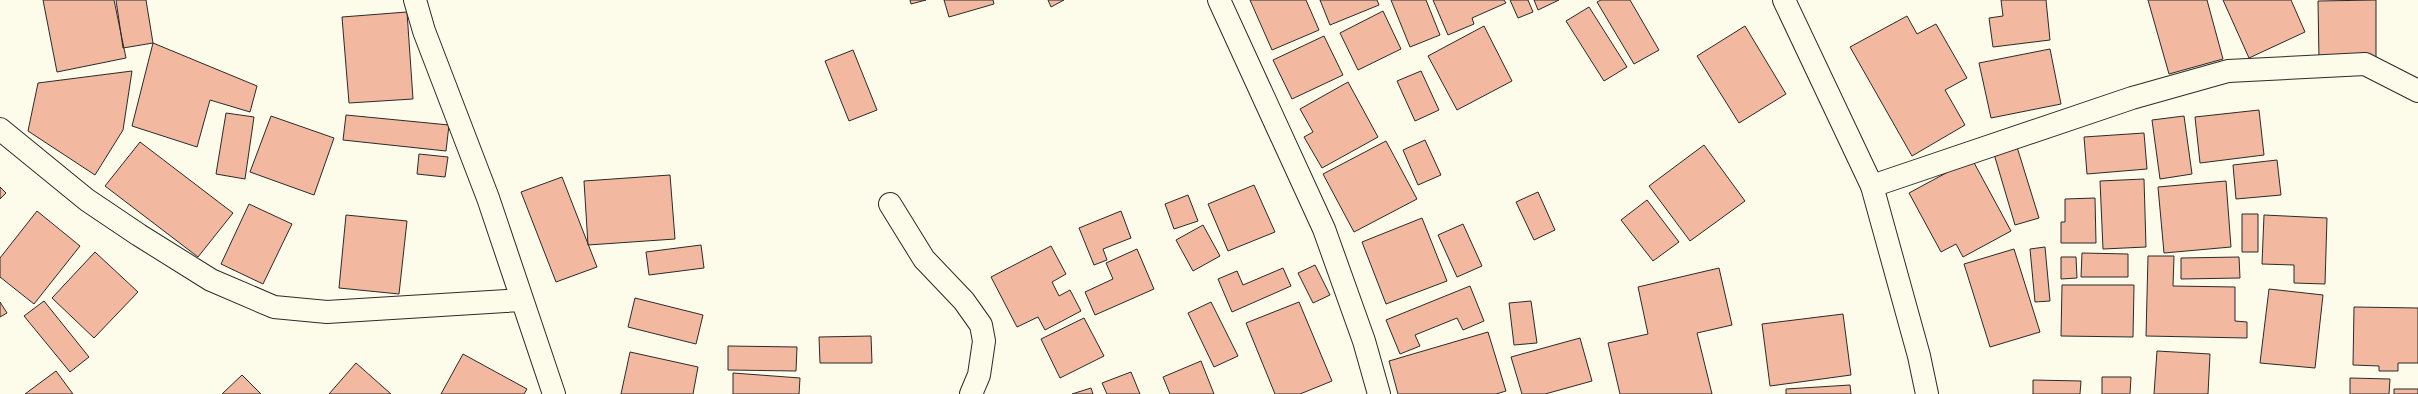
<svg xmlns="http://www.w3.org/2000/svg" width="2418" height="394" font-family="Montserrat,sans-serif">
  <style>
    .building { fill: #f2b8a0; stroke: #2b2b2b }
    .lines { fill: none; stroke-linecap: round; stroke-linejoin: round }
    .street-casing { stroke: #2b2b2b; stroke-width: 24 }
    .secondary-casing { stroke: #2b2b2b; stroke-width: 24 }
    .street { stroke: #fdfbea; stroke-width: 22 }
    .secondary { stroke: #fdfbea; stroke-width: 22 }
  </style>
  <rect width="100%" height="100%" fill="#fdfbea"/>
  <path class="building" d="M43,0H114L126,58L57,72Z
    M116,0H146L153,43L123,48Z
    M910,0H926L911,4Z
    M944,0H993L994,4L949,17Z
    M1048,0H1064L1051,7Z
    M1250,0H1306L1319,30L1272,50Z
    M1320,0H1377L1379,5L1330,25Z
    M1391,0H1426L1440,35L1410,47Z
    M1433,0H1504L1506,3L1472,18L1474,24L1448,35Z
    M1510,0H1528L1533,12L1518,18Z
    M1534,0H1559L1538,10Z
    M1601,0H1630L1659,50L1634,64L1597,2Z
    M2001,0H2046L2050,40L1993,47L1989,18L2003,16Z
    M2148,0H2207L2223,59L2169,74Z
    M2223,0H2291L2305,32L2249,58Z
    M2376,0V59H2319L2318,1Z
    M1589,7L1627,67L1604,81L1566,21Z
    M1383,11L1401,49L1358,70L1340,33Z
    M407,12L413,99L349,103L342,17Z
    M1907,16L1917,34L1936,24L1967,78L1945,90L1965,125L1912,156L1850,47Z
    M1484,26L1512,81L1457,110L1428,56Z
    M1745,26L1786,94L1739,123L1697,56Z
    M1324,36L1343,75L1292,99L1273,60Z
    M153,43L257,86L250,112L210,100L197,147L132,126Z
    M2050,49L2061,104L1991,118L1979,63Z
    M853,50L877,110L849,121L825,61Z
    M132,71L123,130L95,175L28,131L38,83Z
    M1421,71L1439,110L1415,121L1397,81Z
    M1348,82L1378,137L1322,168L1304,137L1313,132L1300,109Z
    M2259,110L2264,155L2200,163L2195,117Z
    M226,113L254,117L245,179L216,174Z
    M346,115L449,125L446,151L343,140Z
    M271,116L334,138L314,195L250,172Z
    M2184,116L2192,174L2160,179L2152,120Z
    M2144,133L2147,169L2087,174L2084,137Z
    M1425,140L1441,175L1418,185L1403,150Z
    M1386,141L1417,199L1354,232L1323,174Z
    M140,142L233,213L198,257L105,186Z
    M1704,145L1745,201L1690,241L1649,186Z
    M2017,147L2039,218L2015,225L1994,154Z
    M419,154L448,157L445,177L417,174Z
    M1972,159L2011,231L1963,257L1956,244L1941,252L1909,193Z
    M2277,160L2281,195L2236,199L2233,165Z
    M670,175L675,239L588,245L584,181Z
    M562,177L597,267L556,282L521,192Z
    M2144,179L2146,247L2103,249L2100,181Z
    M2226,181L2231,247L2164,253L2158,187Z
    M1254,185L1275,232L1228,251L1208,204Z
    M0,187L6,193L0,199Z
    M1538,192L1555,230L1534,240L1516,202Z
    M1188,195L1198,221L1174,229L1165,204Z
    M2095,198L2096,243H2061V222H2065V199Z
    M1647,200L1679,242L1653,261L1621,220Z
    M249,204L292,224L263,284L221,264Z
    M37,211L80,246L34,304L0,277V258Z
    M1121,211L1131,238L1103,249L1107,260L1094,265L1079,228Z
    M2242,214H2258V252H2242Z
    M346,215L407,221L399,294L339,288Z
    M2264,215L2327,218L2325,284L2294,283V265L2262,264Z
    M1422,218L1447,281L1386,304L1362,242Z
    M1463,224L1482,266L1457,277L1438,235Z
    M1203,225L1220,256L1193,271L1176,240Z
    M701,245L704,268L649,275L646,252Z
    M1051,246L1066,274L1052,282L1059,296L1070,290L1081,311L1045,330L1038,317L1017,327L991,277Z
    M2045,247L2050,301L2035,302L2030,249Z
    M1137,249L1154,289L1095,315L1085,292L1113,279L1106,263Z
    M2014,249L2040,332L1990,347L1964,264Z
    M95,252L138,292L94,338L52,298Z
    M2082,253L2128,254V277H2081Z
    M2148,256H2174L2173,286L2235,287V321L2247,322V338L2146,336Z
    M2061,257H2076L2077,278L2061,279Z
    M2239,257L2240,278L2181,279V258Z
    M1315,265L1330,295L1313,303L1298,273Z
    M1283,268L1291,286L1232,312L1218,279L1237,271L1243,285Z
    M1719,268L1732,325L1697,333L1712,394H1620L1608,343L1648,334L1638,287Z
    M2062,285H2134L2133,337L2061,336Z
    M1470,286L1484,321L1463,330L1457,318L1415,335L1420,346L1400,354L1386,320Z
    M2269,289L2323,295L2315,368L2260,363Z
    M635,298L703,315L696,344L628,327Z
    M44,301L89,357L70,372L24,316Z
    M1531,301L1537,343L1514,345L1509,303Z
    M0,302L7,313L0,317Z
    M1211,302L1238,356L1214,367L1188,313Z
    M1299,302L1332,381L1300,394H1275L1246,323Z
    M2354,307L2418,308V363H2398V371H2379V366L2353,365Z
    M1843,314L1851,375L1770,386L1762,324Z
    M1084,318L1104,356L1060,378L1041,339Z
    M1488,332L1506,391L1496,394H1398L1389,361Z
    M871,336L872,363H820L819,337Z
    M1580,338L1592,381L1545,394H1522L1511,357Z
    M728,346L797,347L796,371L728,370Z
    M2157,351L2210,354L2208,394H2154Z
    M630,352L698,367L693,394H621Z
    M463,354L527,389L524,394H441Z
    M1201,361L1214,394H1170L1163,377Z
    M356,363L391,394H329Z
    M56,371L73,394H25Z
    M1131,372L1140,394H1107L1102,383Z
    M733,373L800,378L799,394H733Z
    M242,375L261,394H222Z
    M2102,377H2131L2130,394H2102Z
    M2350,378L2390,379L2389,394H2350Z
    M2033,380L2081,381L2080,394H2033Z
    M1850,385L1851,394H1786V389Z
    M1091,388L1093,394H1072Z
    M2394,389H2418V394H2394Z"/>
  <g class="lines">
    <defs>
      <path id="street" d="M415,0L424,31L488,198L554,394
        M1219,0L1324,229L1364,341L1379,394
        M0,129L87,200L139,235L211,280L274,307L327,312L521,300
        M1872,186L2132,98L2228,71L2365,64L2418,91
        M890,204L924,259L964,301L981,325L984,341L979,375L971,394"/>
      <path id="secondary" d="M1784,0L1872,186L1919,356L1927,394"/>
    </defs>
    <use href="#street" class="street-casing"/>
    <use href="#secondary" class="secondary-casing"/>
    <use href="#street" class="street"/>
    <use href="#secondary" class="secondary"/>
  </g>
</svg>
